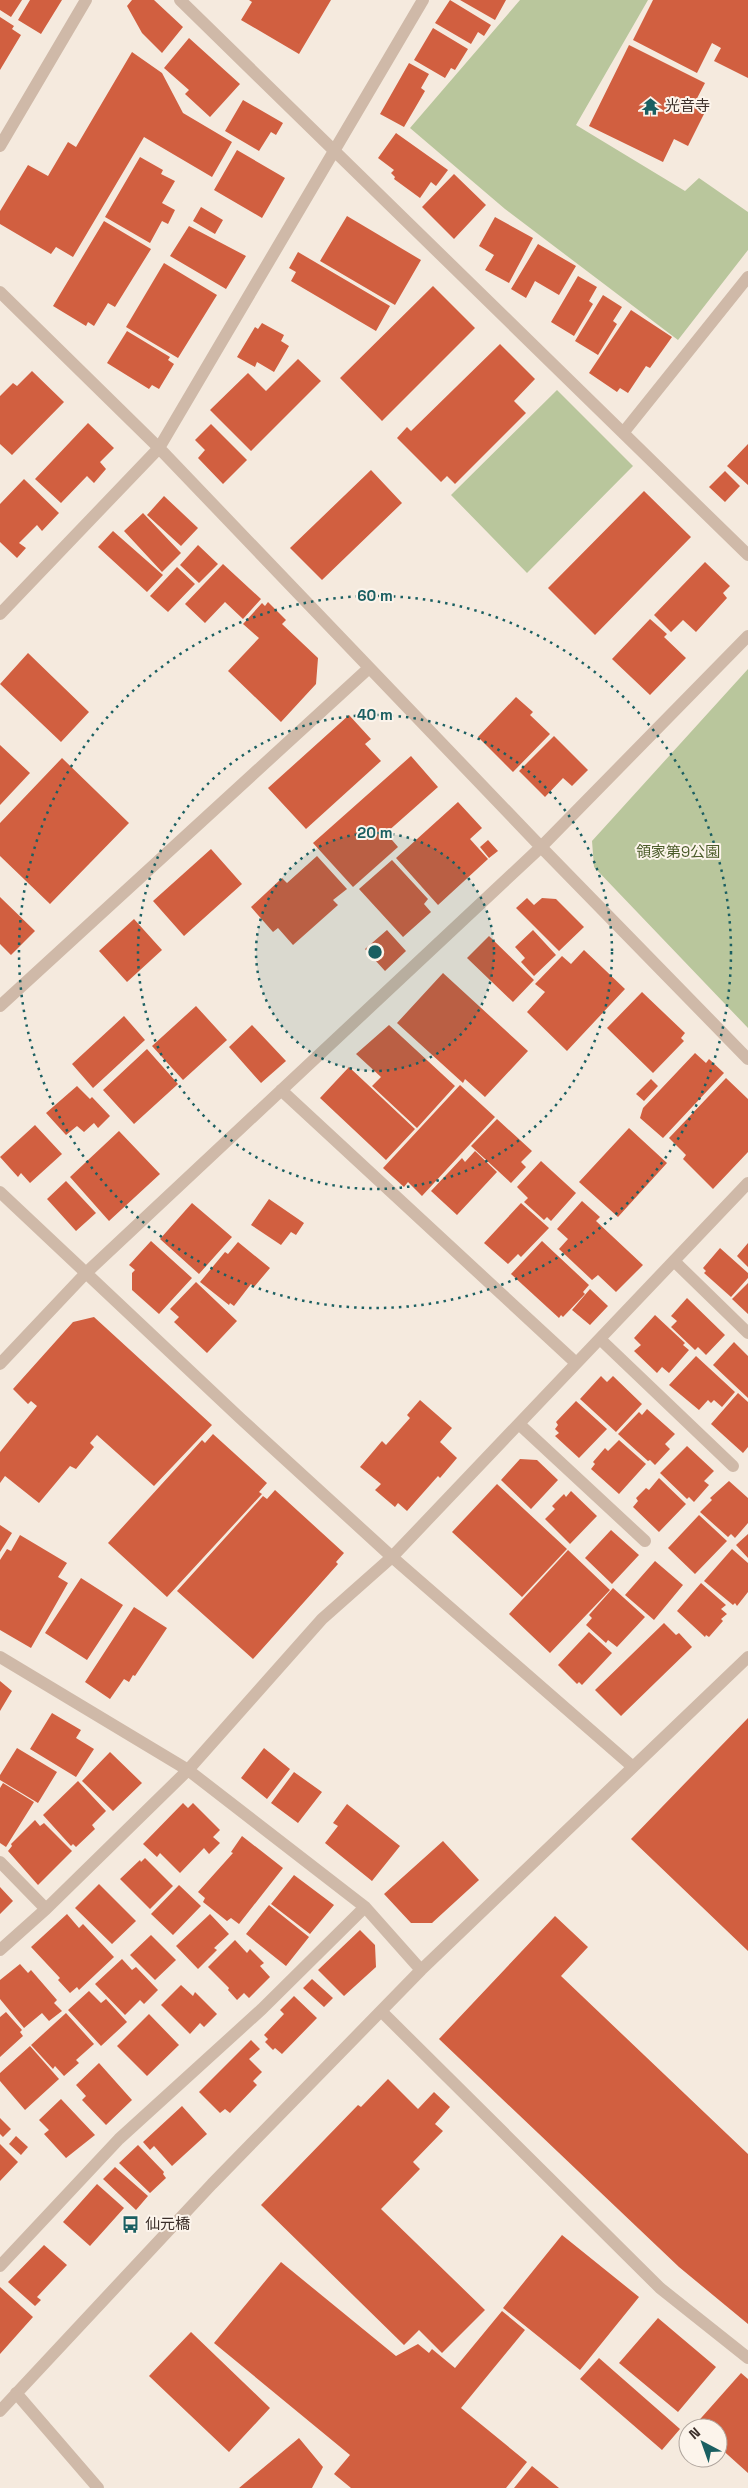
<svg xmlns="http://www.w3.org/2000/svg" width="748" height="2488" font-family="'Space Grotesk','Noto Sans JP',sans-serif">
  <style>
    .green { fill: #b9c69c }
    .building { fill: #d15f40 }
    .lines { fill: none; stroke-linecap: round; stroke-linejoin: round }
    .minor { stroke: #cfb9a8; stroke-width: 12 }
    .ring { fill: none; stroke: #1a5f61; stroke-width: 2.5; stroke-dasharray: 2.5 5 }
    .labels { text-anchor: middle; stroke-width: 4; stroke-linejoin: round; paint-order: stroke }
    .poi-label { font-size: 15px; fill: #3b2e29; stroke: #fcf4eb; text-anchor: start }
    .park-label { font-size: 15px; fill: #4b5c2a; stroke: #fcf4eb }
    .centre { fill: #1a5f61; stroke: #fcf4eb; stroke-width: 2.5 }
    .ring-label { font-size: 15px; text-anchor: middle; font-weight: bold; fill: #1a5f61; stroke: #fcf4eb; stroke-width: 4; stroke-linejoin: round; paint-order: stroke }
  </style>
  <rect width="100%" height="100%" fill="#f5eade"/>
  <path class="green" d="M520,0H648L576,125L685,191L699,178L748,212V250L678,340L505,209L410,128Z
    M557,390L633,466L527,573L451,495Z
    M748,669V1028L594,867L592,841Z"/>
  <path class="building" d="M0,0H22L11,17L0,10Z
    M30,0H62L41,34L18,20Z
    M132,0H154L183,27L162,53L142,33L127,6Z
    M249,0H331L299,54L241,20L252,2Z
    M450,0L491,25L484,36L478,32L471,44L435,23Z
    M460,0H506L495,20Z
    M653,0H748V78L714,61L721,48L712,43L697,73L633,40Z
    M0,17L14,26L12,29L21,35L0,70Z
    M433,28L468,49L455,70L451,68L445,78L414,60Z
    M189,38L240,84L210,117L185,94L189,90L164,68Z
    M629,45L705,83L693,106L705,112L688,146L674,139L663,162L589,126Z
    M132,52L162,73L183,113L232,142L212,177L144,137L73,257L56,247L51,254L0,224V211L28,165L48,176L68,142L76,147Z
    M409,63L429,74L421,88L425,91L404,127L380,114Z
    M243,100L283,123L276,135L271,132L259,151L225,131Z
    M396,133L448,170L436,186L431,182L420,198L394,179L395,177L391,173L394,170L378,158Z
    M237,150L285,178L262,218L214,190Z
    M140,157L163,170L161,174L175,181L162,203L175,210L168,224L162,221L150,243L105,217Z
    M454,174L486,205L454,239L422,207Z
    M201,207L223,220L215,234L193,221Z
    M347,216L421,260L395,305L320,261Z
    M495,217L533,238L509,283L485,270L494,255L479,246Z
    M104,221L151,249L115,307L108,303L94,326L88,322L86,326L53,306Z
    M189,226L246,256L226,289L170,256Z
    M538,244L576,266L559,295L535,281L526,298L511,289Z
    M298,252L390,306L376,331L291,281L296,272L289,268Z
    M164,263L217,295L178,358L126,327Z
    M578,276L597,287L589,301L593,304L574,336L551,322Z
    M433,286L475,328L382,421L340,378Z
    M603,295L622,307L613,321L617,324L598,355L575,341Z
    M631,310L672,337L650,368L646,366L628,393L620,388L617,392L589,373Z
    M262,323L284,335L281,341L289,346L274,372L257,362L255,367L237,357L255,327L258,329Z
    M127,331L170,357L168,360L174,364L159,389L152,385L149,389L107,363Z
    M500,344L535,379L514,401L526,413L455,484L447,476L441,482L397,438L407,427L411,431Z
    M298,359L321,381L251,451L210,410L248,373L266,391Z
    M32,371L64,402L12,455L0,444V396L13,383L17,386Z
    M88,423L114,448L100,462L106,469L94,483L87,476L61,503L35,479Z
    M211,424L247,460L223,484L198,458L205,450L195,440Z
    M748,444V485L727,466Z
    M371,470L402,503L322,580L290,548Z
    M725,471L740,486L725,502L709,487Z
    M24,479L59,513L42,531L37,525L19,543L26,548L17,558L0,542V504Z
    M644,491L691,537L595,635L548,588Z
    M164,496L198,528L181,546L147,515Z
    M143,513L181,553L162,572L124,531Z
    M113,531L163,575L147,592L98,547Z
    M198,545L218,564L199,583L180,565Z
    M705,562L730,586L723,593L727,598L696,632L683,620L671,632L654,615Z
    M223,564L261,599L243,619L225,602L205,623L185,604Z
    M177,567L195,584L168,612L150,596Z
    M268,602L286,620L282,624L318,658L316,684L281,722L228,671L259,638L243,624L262,603L265,606Z
    M650,619L667,634L664,637L686,658L650,695L612,659Z
    M28,653L89,712L61,742L0,684Z
    M516,697L533,712L530,715L550,734L513,772L478,737Z
    M349,715L371,739L365,744L381,761L306,829L268,788Z
    M554,736L588,770L572,786L563,778L545,797L519,771Z
    M0,745L30,773L0,805Z
    M411,756L438,787L386,833L398,847L353,887L313,843Z
    M62,758L129,823L50,904L0,856V823Z
    M458,802L482,828L470,839L488,859L438,905L396,858Z
    M488,840L498,851L489,858L480,847Z
    M211,849L242,884L184,936L153,901Z
    M317,856L347,889L333,900L338,905L293,945L278,928L273,932L251,907L282,878L287,883Z
    M392,860L428,899L424,904L431,912L403,937L359,889Z
    M0,897L35,931L11,955L0,944Z
    M527,898L534,905L542,898L556,899L584,927L559,951L516,908Z
    M134,919L162,950L127,982L99,951Z
    M387,930L406,951L385,971L365,949Z
    M533,930L556,955L534,976L521,962L525,958L515,947Z
    M489,936L534,980L513,1002L467,958Z
    M584,950L625,989L567,1051L527,1012L545,992L535,984L562,956L571,964Z
    M443,973L528,1051L485,1097L465,1079L463,1083L397,1023Z
    M642,992L685,1033L681,1038L684,1041L653,1073L607,1028Z
    M196,1006L227,1040L183,1080L152,1046Z
    M124,1016L145,1040L93,1088L72,1064Z
    M252,1025L286,1061L261,1083L229,1047Z
    M389,1025L455,1086L417,1128L372,1086L381,1077L356,1054Z
    M147,1049L178,1084L134,1124L103,1090Z
    M695,1053L706,1063L709,1059L724,1073L663,1138L640,1118L643,1108Z
    M349,1067L415,1129L386,1160L320,1098Z
    M726,1078L748,1099V1152L713,1189L683,1159L686,1155L669,1138Z
    M651,1079L658,1086L644,1101L636,1094Z
    M460,1085L495,1117L422,1196L408,1182L404,1187L383,1168Z
    M77,1086L90,1099L92,1097L110,1116L98,1128L94,1123L84,1132L77,1126L66,1135L46,1113Z
    M497,1119L532,1151L521,1162L526,1167L511,1183L471,1146Z
    M35,1125L62,1154L30,1183L21,1173L18,1177L0,1157Z
    M629,1128L667,1163L618,1217L579,1182Z
    M119,1131L160,1174L109,1221L70,1177Z
    M475,1151L497,1172L457,1215L431,1191L462,1158L465,1162Z
    M541,1161L576,1193L551,1221L547,1217L544,1220L524,1202L528,1198L517,1187Z
    M66,1181L96,1213L76,1231L47,1199Z
    M269,1199L304,1223L296,1235L291,1232L281,1245L251,1225Z
    M582,1201L600,1217L596,1221L643,1265L616,1292L598,1275L592,1280L559,1249L568,1239L557,1229Z
    M192,1203L232,1237L199,1274L160,1239Z
    M521,1203L549,1228L521,1257L518,1254L508,1264L484,1243Z
    M151,1241L192,1278L159,1314L132,1290V1273L135,1270L129,1265Z
    M542,1241L589,1285L583,1292L585,1294L563,1317L561,1315L559,1318L511,1274Z
    M238,1242L270,1268L254,1287L251,1284L234,1306L230,1303L229,1305L200,1282L225,1252L228,1254Z
    M748,1243V1267L737,1256Z
    M720,1248L748,1273V1278L731,1297L704,1273L706,1271L703,1268Z
    M196,1282L237,1321L207,1353L174,1322L179,1317L170,1309Z
    M748,1283V1314L732,1299Z
    M590,1289L608,1306L590,1325L572,1310Z
    M687,1298L725,1335L706,1355L698,1347L695,1350L671,1327L677,1321L671,1316Z
    M655,1315L685,1343L683,1345L689,1350L669,1373L662,1367L657,1373L634,1351L641,1345L634,1338Z
    M94,1317L212,1425L154,1486L97,1435L90,1443L94,1447L76,1469L70,1466L39,1503L5,1476L0,1483V1452L37,1406L31,1401L28,1404L13,1389L73,1322Z
    M734,1342L748,1356V1398L713,1365Z
    M696,1356L735,1392L722,1407L714,1400L711,1403L708,1400L699,1410L669,1385Z
    M601,1376L607,1382L613,1376L642,1404L616,1432L580,1399Z
    M738,1393L748,1402V1447L743,1453L711,1424Z
    M420,1400L452,1428L440,1442L457,1458L440,1478L438,1476L407,1511L398,1503L395,1507L375,1490L381,1484L360,1467L382,1441L386,1445L410,1418L407,1415Z
    M576,1401L607,1429L579,1458L555,1436L559,1433L555,1429L558,1425L556,1422Z
    M647,1409L675,1434L665,1444L670,1449L655,1465L650,1460L648,1461L618,1434L639,1412L642,1415Z
    M213,1434L267,1483L259,1492L262,1494L167,1597L108,1543L202,1440L205,1443Z
    M619,1440L646,1464L619,1494L591,1469L595,1464L593,1462L605,1448L608,1451Z
    M687,1446L714,1471L704,1481L709,1485L694,1502L689,1497L687,1499L660,1473Z
    M520,1459L537,1460L558,1480L531,1509L501,1480Z
    M659,1478L686,1504L659,1532L633,1507L638,1501L636,1498L646,1488L649,1490Z
    M729,1481L748,1498V1523L735,1538L731,1534L728,1537L700,1512L712,1500L710,1498Z
    M497,1484L567,1549L522,1597L452,1532Z
    M275,1490L344,1553L336,1562L338,1564L253,1659L177,1591L263,1496L267,1499Z
    M571,1491L597,1516L570,1544L545,1519L555,1509L552,1506L564,1494L566,1497Z
    M699,1515L727,1541L695,1574L668,1548Z
    M0,1525L12,1533L0,1552Z
    M611,1530L639,1555L612,1584L585,1558Z
    M748,1534V1558L736,1545Z
    M20,1535L67,1563L58,1577L68,1583L31,1648L0,1630V1560L7,1549L11,1551Z
    M732,1549L748,1563V1592L737,1606L735,1603L733,1605L704,1581Z
    M568,1550L610,1590L550,1653L509,1614Z
    M655,1561L683,1585L654,1620L625,1595Z
    M81,1578L123,1605L87,1660L45,1633Z
    M701,1583L726,1605L721,1609L727,1614L721,1619L723,1621L709,1637L706,1635L705,1637L677,1611Z
    M613,1588L645,1617L617,1647L608,1640L606,1643L586,1625L592,1618L589,1615Z
    M134,1607L167,1628L135,1676L133,1675L129,1682L124,1679L110,1699L85,1682Z
    M664,1623L676,1635L679,1633L692,1647L621,1716L595,1690Z
    M589,1632L612,1653L582,1685L579,1682L577,1684L558,1665Z
    M0,1681L12,1691L0,1711Z
    M52,1713L81,1730L76,1738L94,1749L76,1777L30,1749Z
    M748,1718V1951L631,1839Z
    M17,1748L57,1772L38,1803L0,1780V1775Z
    M264,1748L290,1769L267,1799L241,1778Z
    M110,1752L142,1783L113,1811L82,1781Z
    M294,1772L322,1792L298,1823L271,1803Z
    M78,1781L106,1811L92,1825L95,1829L76,1847L73,1844L71,1846L43,1815Z
    M3,1783L34,1802L6,1847L0,1843V1788Z
    M183,1803L188,1808L193,1803L220,1830L213,1837L220,1843L209,1854L204,1848L180,1873L160,1853L157,1857L143,1844Z
    M347,1804L400,1846L372,1881L325,1843L338,1826L333,1823Z
    M35,1820L40,1826L44,1823L72,1851L38,1885L8,1851L12,1846L11,1844Z
    M242,1836L283,1868L239,1924L231,1918L227,1921L203,1902L205,1898L198,1892L233,1853L231,1852Z
    M443,1841L479,1880L432,1923H411L384,1894Z
    M145,1858L173,1886L150,1909L120,1879L140,1860L141,1862Z
    M294,1875L334,1905L310,1934L271,1904Z
    M99,1884L136,1921L112,1944L75,1908Z
    M179,1885L201,1906L173,1935L151,1914Z
    M0,1887L13,1901L0,1914Z
    M269,1905L309,1937L286,1966L246,1934Z
    M67,1914L79,1928L83,1924L114,1957L79,1990L77,1987L70,1993L58,1980L60,1978L31,1947Z
    M210,1914L229,1934L214,1948L217,1950L198,1969L176,1946Z
    M555,1916L588,1947L561,1976L748,2154V2324L679,2267L439,2039Z
    M360,1930L375,1945L376,1967L344,1996L318,1970Z
    M151,1935L176,1960L155,1980L130,1955Z
    M235,1940L247,1953L250,1949L264,1963L260,1966L270,1977L249,1998L244,1993L237,2000L228,1990L229,1988L208,1967Z
    M122,1959L132,1970L136,1967L158,1990L144,2004L140,2000L125,2015L95,1984Z
    M20,1964L28,1973L31,1970L57,2000L54,2003L62,2011L49,2021L42,2013L24,2028L0,1999V1980Z
    M312,1979L333,1998L324,2007L303,1988Z
    M181,1985L193,1996L195,1992L217,2014L204,2027L200,2023L190,2034L161,2005Z
    M89,1991L101,2003L106,1999L127,2022L101,2046L68,2010Z
    M294,1996L317,2018L282,2054L275,2048L273,2050L265,2042L268,2039L264,2035L284,2014L280,2010Z
    M6,2012L22,2030L20,2032L23,2036L0,2057V2017Z
    M66,2013L94,2044L76,2060L79,2063L64,2076L55,2066L53,2069L31,2045Z
    M149,2014L179,2045L147,2076L117,2046Z
    M251,2040L260,2049L249,2059L262,2072L253,2081L257,2085L230,2113L225,2109L220,2113L199,2092Z
    M30,2046L59,2079L25,2110L0,2081V2073Z
    M99,2063L132,2100L106,2125L82,2100L86,2096L76,2085Z
    M388,2079L418,2109L434,2092L450,2107L435,2124L443,2131L413,2162L420,2169L381,2209L485,2310L442,2353L419,2330L404,2345L261,2205L358,2105L361,2107Z
    M61,2099L95,2135L66,2158L44,2134L49,2130L39,2120Z
    M182,2106L207,2134L172,2166L154,2146L150,2150L143,2142Z
    M0,2118L11,2129L3,2137L0,2134Z
    M16,2136L28,2147L21,2155L9,2144Z
    M0,2144L18,2162L0,2181Z
    M138,2145L164,2172L163,2174L166,2178L150,2193L119,2163Z
    M115,2167L148,2196L136,2210L103,2179Z
    M97,2184L124,2208L90,2246L63,2222Z
    M562,2235L639,2297L580,2370L503,2308Z
    M44,2245L67,2265L37,2297L41,2300L35,2306L8,2282Z
    M281,2262L396,2356L418,2344L429,2353L432,2349L455,2368L502,2311L525,2330L461,2408L527,2462L506,2488H351L334,2474L350,2455L214,2343Z
    M0,2287L33,2317L0,2354Z
    M658,2318L716,2367L678,2412L619,2363Z
    M191,2332L270,2408L229,2452L149,2376Z
    M599,2358L680,2429L662,2450L580,2379Z
    M741,2373L748,2379V2473L718,2446V2428H697L694,2426Z
    M299,2438L323,2467L312,2488H239Z
    M532,2466L559,2488H514Z"/>
  <g class="lines">
    <path class="minor" d="M180,0L748,555
      M0,146L86,0
      M0,292L159,448L541,847L748,1059
      M623,433L748,277
      M0,614L159,448L423,0
      M0,1006L369,668
      M281,1090L576,1363
      M0,1192L240,1418L392,1557L633,1767
      M674,1261L748,1333
      M600,1339L733,1466
      M0,1364L86,1273L541,847L748,636
      M519,1424L645,1541
      M0,1657L188,1770L365,1907L421,1970
      M0,1862L46,1909
      M0,1950L46,1909L188,1770L322,1619L392,1557L748,1183
      M381,2011L660,2288L748,2358
      M0,2266L119,2139L262,2009L365,1907
      M16,2393L98,2488
      M0,2411L212,2184L421,1970L748,1657"/>
  </g>
  <circle cx="375" cy="952" r="119" fill="#1a5f61" fill-opacity=".12"/>
  <g class="ring">
    <circle cx="375" cy="952" r="119"/>
    <circle cx="375" cy="952" r="237"/>
    <circle cx="375" cy="952" r="356"/>
  </g>
  <defs>
    <symbol id="temple-bare" viewBox="-9 -9 18 18"><path d="M0-6L5-2H3V0L6.5 2.5H4V6H1.5V3h-3V6H-4V2.5H-6.5L-3 0V-2H-5Z" fill="#1a5f61" stroke="#fcf4eb" stroke-width="2.5" paint-order="stroke"/></symbol>
    <symbol id="bus-bare" viewBox="-9 -9 18 18"><path d="M-5-6H5V4H4V6H2V4H-2V6H-4V4H-5ZM-3.5-4V0h7V-4ZM-3.5 1.2v1.5H-2V1.2ZM2 1.2v1.5H3.5V1.2Z" fill="#1a5f61" stroke="#fcf4eb" stroke-width="2.5" paint-order="stroke"/></symbol>
  </defs>
  <g fill-rule="evenodd">
    <use href="#temple-bare" x="638" y="94" width="25" height="25"/>
    <use href="#bus-bare" x="118" y="2212" width="25" height="25"/>
  </g>
  <g class="labels">
    <g class="poi-label">
      <text x="665" y="111">光音寺</text>
      <text x="145" y="2229">仙元橋</text>
    </g>
    <g class="park-label">
      <text x="678" y="857">領家第9公園</text>
    </g>
  </g>
  <circle cx="375" cy="952" r="8" class="centre"/>
  <g class="ring-label">
    <text x="375" y="601">60 m</text>
    <text x="375" y="720">40 m</text>
    <text x="375" y="838">20 m</text>
  </g>
  <g transform="translate(703 2443) rotate(319)"><circle r="24" fill="#fcf4eb" stroke="#afa59d"/>
  <path d="M0-4L9 19L0 12L-9 19Z" fill="#1a5f61"/>
  <text y="-8" font-size="14" font-weight="bold" text-anchor="middle" fill="#3b2e29">N</text>
  </g>
</svg>
